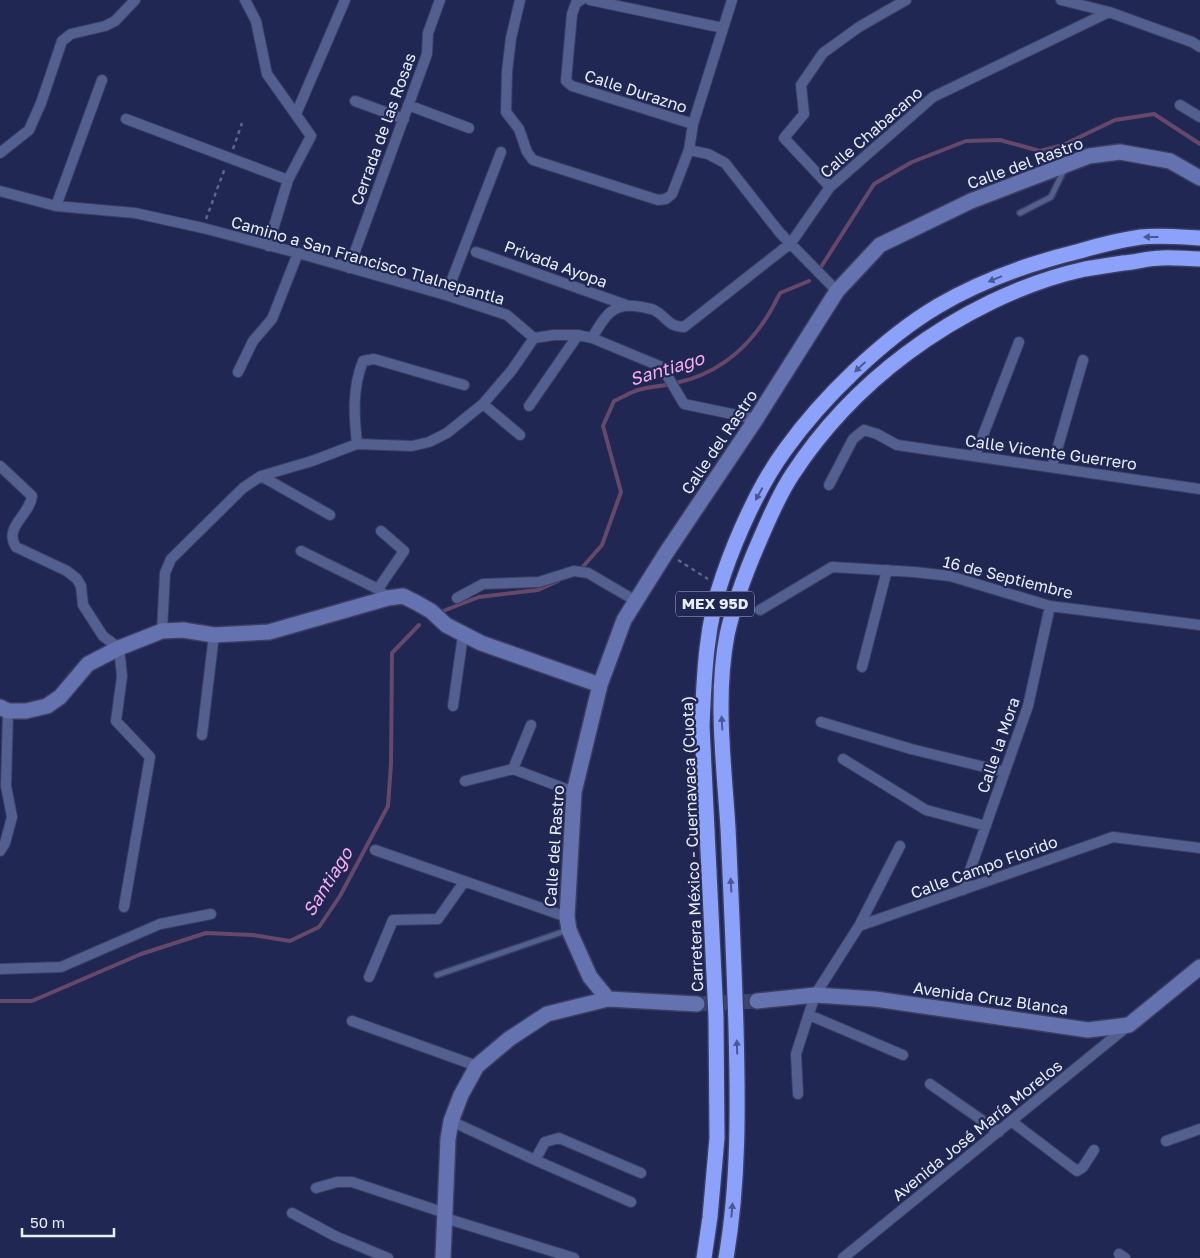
<svg xmlns="http://www.w3.org/2000/svg" width="1200" height="1258" font-family="'Golos Text',sans-serif">
  <style>
    .lines { fill: none; stroke-linecap: round; stroke-linejoin: round }
    .stream { stroke: #66486a; stroke-width: 4 }
    .secondary-tunnel { stroke: #3d456c; stroke-width: 15; stroke-dasharray: 15 8; stroke-linecap: butt }
    .lane-casing { stroke: #3b3e62; stroke-width: 8 }
    .street-casing { stroke: #3b3e62; stroke-width: 12 }
    .secondary-casing { stroke: #3b3e62; stroke-width: 18 }
    .highway-casing { stroke: #3b3e62; stroke-width: 18 }
    .path { stroke: #5f6689; stroke-width: 2.5; stroke-dasharray: 4 4; stroke-linecap: butt }
    .lane { stroke: #535f8f; stroke-width: 5 }
    .street { stroke: #535f8f; stroke-width: 10 }
    .secondary { stroke: #6473af; stroke-width: 15 }
    .highway { stroke: #8ba1fa; stroke-width: 15 }
    .oneway { fill: #4a5895 }
    .labels { text-anchor: middle; stroke-width: 4.5; stroke-linejoin: round; paint-order: stroke }
    .shield { fill: #1f2752; stroke: #acb2ca; stroke-width: 1 }
    .shield-label { font-size: 15px; font-weight: bold; fill: #e8edfe }
    .street-label { font-size: 16px; fill: #e8edfe; stroke: #1f2752 }
    .water-label { font-size: 18px; font-style: italic; fill: #faacee; stroke: #1f2752 }
  </style>
  <rect width="100%" height="100%" fill="#1f2752"/>
  <g class="lines">
    <path class="stream" d="M821,267L874,184L912,162L966,141L1000,140L1040,151L1063,145L1115,120L1154,114L1200,144
      M580,570L602,545L621,492L603,426L614,401C623,397 632,391 642,389C653,386 665,386 676,383C726,372 759,338 780,293L809,281
      M443,611L479,597L538,590L558,581
      M0,1001H32L141,954L206,933L253,935L290,941L319,927L340,896L388,806L391,764L392,653L419,625"/>
    <path class="secondary-tunnel" d="M697,1004L757,1001"/>
    <defs>
      <path id="lane" d="M1020,213L1051,197L1064,170
        M437,975L568,930"/>
      <path id="street" d="M245,0L256,21L267,74L311,136L288,180L268,246
        M520,0L511,38L507,72L506,112L519,129L527,152L533,160L658,200L666,199L672,194L689,150L693,124L732,0
        M581,0L576,3L572,14L566,81L572,86L693,124
        M590,0L723,28
        M1061,0L1109,12L1192,42L1200,47
        M355,101L404,119
        M408,105L469,128
        M1180,105L1200,117
        M296,114L345,0
        M126,119L288,180
        M689,150L708,154L725,163L780,233L837,291
        M0,153L29,130L41,103L62,41L71,34L105,26L115,21L135,0
        M830,187L784,138L804,114L801,85L823,53L859,27L906,0
        M0,191L56,206L135,213L203,228L298,253L446,295L507,315L534,338L554,335H578L592,338L662,367L684,404L756,419
        M56,206L102,80
        M476,252L626,305
        M349,268L427,54L428,33L440,0
        M446,295L501,152
        M592,338C603,320 610,303 635,306C641,307 649,308 654,310C668,317 666,326 684,327L791,243L830,187L933,97L1109,12
        M238,372L253,341L272,319L298,253
        M483,404L520,435
        M529,406L578,335
        M357,444C354,415 352,389 363,361L374,359L464,385
        M975,456L1019,342
        M0,466L32,496C30,515 3,527 16,547L67,571L77,579L81,586L83,605L103,636L119,648L122,676L116,721L150,757L124,907
        M1052,467L1083,360
        M261,476L330,515
        M829,485L853,439L864,430L877,434L897,445L1200,489
        M301,551L378,589L388,598
        M378,589L404,551L381,531
        M457,598L483,584L539,582L574,571L588,573L636,601
        M760,610L832,567L914,572L950,576L1050,606L1200,625
        M162,631L165,573L171,559L243,488L261,476L312,461L357,444L412,446L429,442L447,433L483,404L512,370L534,338
        M862,667L887,570
        M453,706L463,635
        M821,722L911,749L1005,772
        M531,725L513,769L574,792
        M202,735L214,635
        M843,759L926,810L986,826
        M465,781L513,769
        M375,850L567,917
        M0,851L5,843L12,817L6,786L8,711
        M963,890L1028,706L1050,606
        M859,926L900,846
        M0,969L61,967L160,924L211,914
        M369,977L393,920L438,919L464,882
        M809,1015L903,1055
        M352,1021L477,1066
        M930,1084L999,1132
        M798,1094L796,1054L815,995L859,926L1113,837L1200,848
        M451,1121L535,1160L545,1142L559,1138L641,1173
        M1011,1121L1077,1171L1083,1167L1094,1150
        M1166,1141L1200,1129
        M535,1160L631,1202
        M316,1188L337,1182H352L445,1213
        M292,1213L335,1236L388,1258
        M445,1218L574,1258
        M1119,1254L1125,1258
        M843,1258L1129,1025"/>
      <path id="secondary" d="M0,707L8,711H26L47,706L60,697L88,664L119,648L162,631L183,630L214,635L269,632L388,598L403,596L417,603L431,611L446,625L481,643L600,685
        M608,999L590,977L569,930L567,917L574,792L600,685L624,620L666,553L756,419L837,291L880,245L971,201L1089,156L1120,152L1170,161L1200,178
        M757,1001L815,995L875,999L1088,1030L1129,1025L1200,967
        M443,1258L448,1139L451,1121L461,1095L477,1066L509,1039L547,1014L608,999L697,1004"/>
      <path id="highway" d="M704,1258L710,1217L717,1138L716,1017L702,726C704,676 706,623 723,576C737,535 760,484 785,450C822,398 884,338 938,306C982,280 1031,263 1080,251C1100,245 1121,240 1141,237C1160,235 1181,237 1200,238
        M726,1258C739,1182 738,1104 736,1027C734,961 731,894 728,828C724,765 715,698 727,635C734,603 745,574 758,544C768,521 778,496 792,475C822,429 862,387 906,354C958,315 1021,283 1085,269C1098,267 1111,265 1123,263C1136,262 1149,258 1161,258C1174,257 1187,259 1200,259"/>
    </defs>
    <use href="#lane" class="lane-casing"/>
    <use href="#street" class="street-casing"/>
    <use href="#secondary" class="secondary-casing"/>
    <use href="#highway" class="highway-casing"/>
    <path class="path" d="M233,149L242,123
      M206,219L225,168
      M678,560L708,579"/>
    <use href="#lane" class="lane"/>
    <use href="#street" class="street"/>
    <use href="#secondary" class="secondary"/>
    <use href="#highway" class="highway"/>
  </g>
  <defs><path id="oneway-solid" d="M-6-.8H1V-3.2L6.5 0L1 3.2V.8H-6Z" transform="scale(1.25)"/></defs>
  <g class="oneway">
    <use href="#oneway-solid" transform="translate(1151 237) rotate(-180)"/>
    <use href="#oneway-solid" transform="translate(995 279) rotate(157)"/>
    <use href="#oneway-solid" transform="translate(860 367) rotate(137)"/>
    <use href="#oneway-solid" transform="translate(759 494) rotate(119)"/>
    <use href="#oneway-solid" transform="translate(722 723) rotate(-93)"/>
    <use href="#oneway-solid" transform="translate(731 885) rotate(-93)"/>
    <use href="#oneway-solid" transform="translate(737 1047) rotate(-92)"/>
    <use href="#oneway-solid" transform="translate(732 1210) rotate(-85)"/>
  </g>
  <g class="labels">
    <rect class="shield" x="676" y="591.5" width="78" height="25" rx="4"/>
    <g class="shield-label">
      <text x="715" y="609">MEX 95D</text>
    </g>
    <g class="street-label">
      <text transform="translate(636 91) rotate(18)" y="6">Calle Durazno</text>
      <text transform="translate(383 129) rotate(-70)" y="6">Cerrada de las Rosas</text>
      <text transform="translate(871 132) rotate(-41)" y="6">Calle Chabacano</text>
      <text transform="translate(1025 163) rotate(-20)" y="6">Calle del Rastro</text>
      <text transform="translate(368 260) rotate(16)" y="6">Camino a San Francisco Tlalnepantla</text>
      <text transform="translate(556 264) rotate(20)" y="6">Privada Ayopa</text>
      <text transform="translate(719 442) rotate(-56)" y="6">Calle del Rastro</text>
      <text transform="translate(1051 452) rotate(8)" y="6">Calle Vicente Guerrero</text>
      <text transform="translate(1008 577) rotate(14)" y="6">16 de Septiembre</text>
      <text transform="translate(998 745) rotate(-71)" y="6">Calle la Mora</text>
      <text transform="translate(692 844) rotate(-92)" y="6">Carretera México - Cuernavaca (Cuota)</text>
      <text transform="translate(554 846) rotate(-86)" y="6">Calle del Rastro</text>
      <text transform="translate(984 867) rotate(-20)" y="6">Calle Campo Florido</text>
      <text transform="translate(991 998) rotate(8)" y="6">Avenida Cruz Blanca</text>
      <text transform="translate(977 1130) rotate(-39)" y="6">Avenida José María Morelos</text>
    </g>
    <g class="water-label">
      <text transform="translate(667 369) rotate(-17)" y="6">Santiago</text>
      <text transform="translate(328 882) rotate(-58)" y="6">Santiago</text>
    </g>
  </g>
  <path d="M22 1228v8h92v-8" fill="none" stroke="#e8edfe" stroke-width="2.5"/>
  <text x="30" y="1228" font-size="15" fill="#e8edfe" stroke="#1f2752" stroke-width="4" paint-order="stroke">50 m</text>
</svg>
